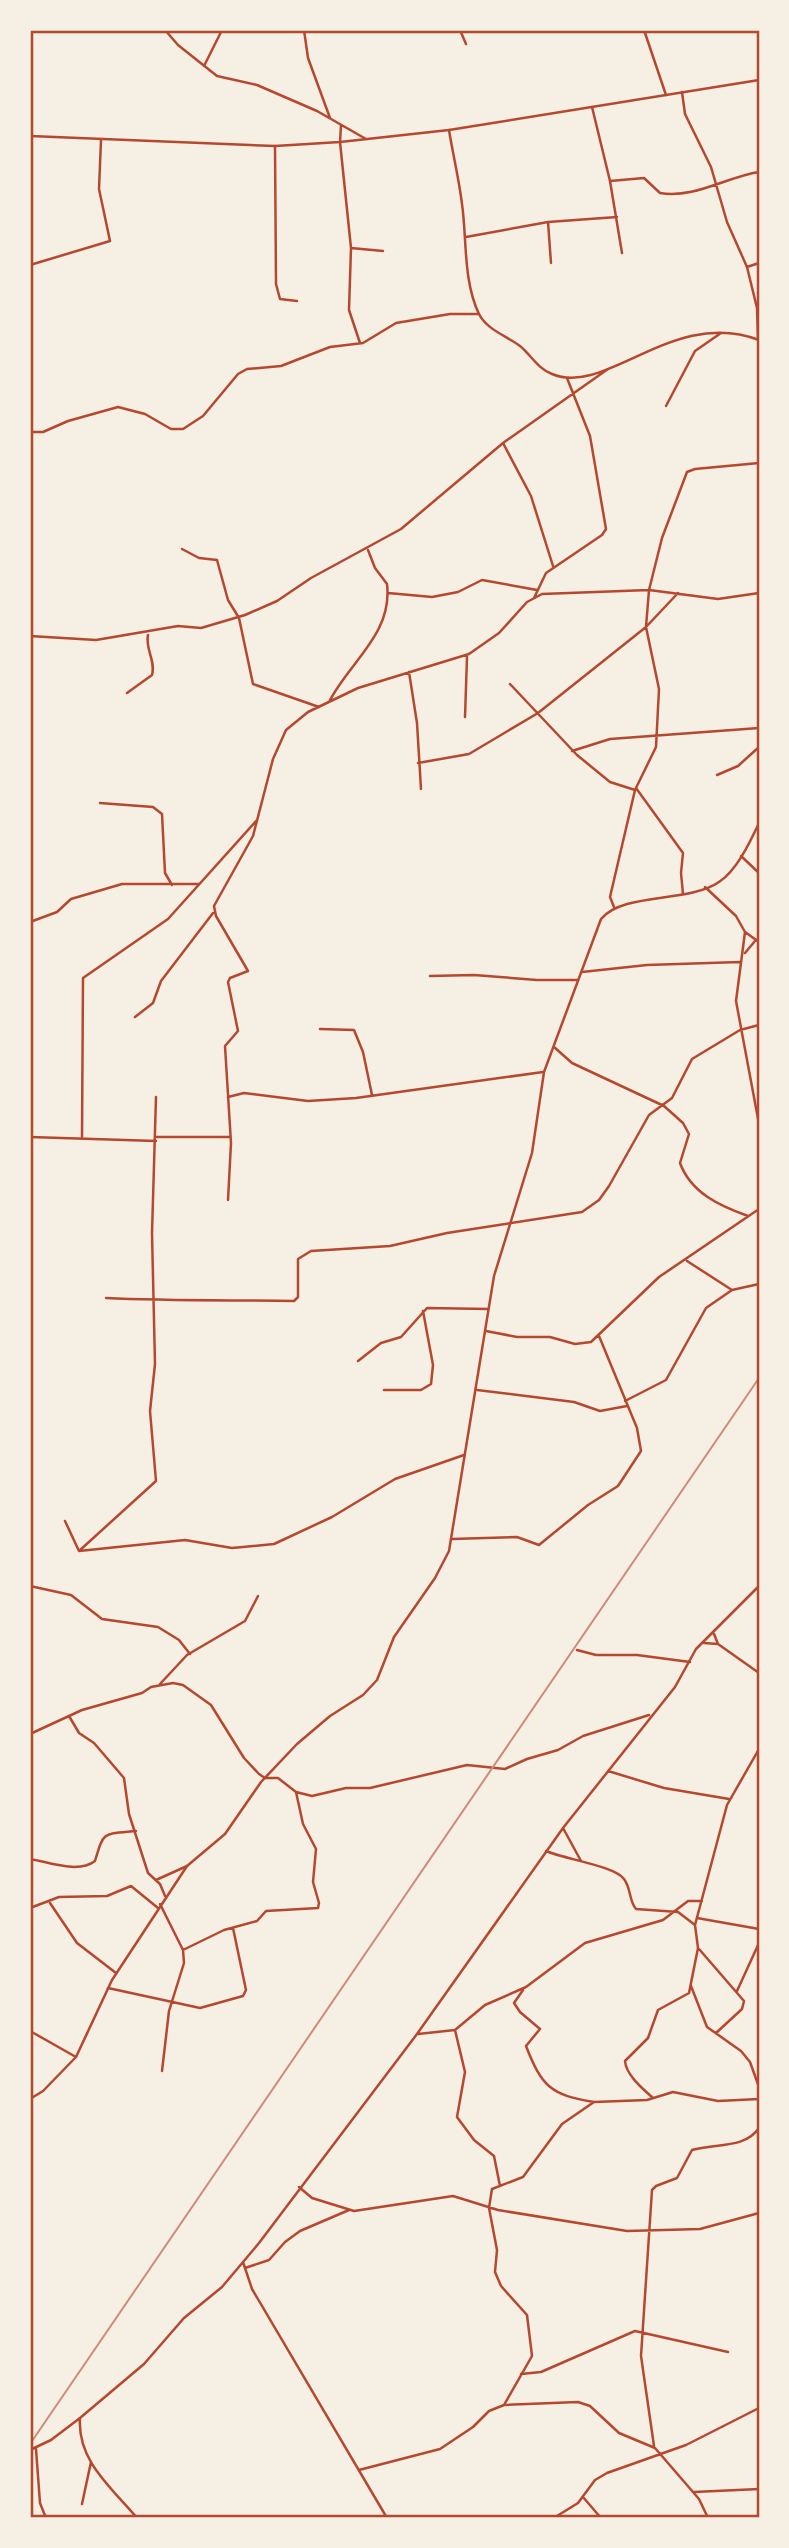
<svg xmlns="http://www.w3.org/2000/svg" width="789" height="2548" font-family="'DejaVu Sans',sans-serif">
  <style>
    .lines { fill: none; stroke-linecap: round; stroke-linejoin: round }
    .minor { stroke: #b5482f; stroke-width: 2.5 }
    .tertiary { stroke: #b5482f; stroke-width: 2.5 }
    .rail { stroke: #cf8b77; stroke-width: 2 }
    .neatline { fill: none; stroke: #b5482f; stroke-width: 2.5 }
  </style>
  <rect width="100%" height="100%" fill="#f6efe4"/>
  <g class="lines">
    <path class="minor" d="M165,30L178,45L217,76L257,85L317,111L366,139
      M304,30L308,58L330,118
      M460,30L466,44
      M644,30L666,95
      M30,49L31,30
      M204,66L222,30
      M682,92L685,114L711,167L727,222L747,267L757,308L758,339
      M592,107L610,181L622,253
      M341,125L340,142L351,248L349,310L360,343
      M449,130C453,155 459,179 462,204C467,239 463,281 479,314C487,330 507,336 520,346C531,355 538,369 552,374C607,397 673,307 759,340
      M275,146L276,284L280,299L297,301
      M610,181L644,178L660,193C694,199 726,177 759,172
      M548,222L551,263
      M466,237L548,222L617,217
      M351,248L383,251
      M30,265L110,241L99,189L101,140
      M747,267L759,263
      M666,406L695,351L721,333
      M30,432H43L68,421L118,407L145,414L171,429H183L203,416L238,374L247,369L281,366L330,347L363,343L396,323L450,314H479
      M503,443L531,496L553,566
      M182,549L199,558L217,560L228,600L239,618L253,684L319,707
      M388,593L432,597L458,592L482,580L537,590
      M534,598L546,573L602,535L606,529L590,436L567,378
      M30,636L96,640L178,626L201,628L245,615L277,601L311,578L401,529L503,443L608,369
      M409,672L417,723L421,789
      M510,684L577,755L610,782L635,790
      M127,693L152,675C156,661 145,649 148,635
      M329,702C349,662 393,634 387,584L375,568L368,550
      M465,717L467,657
      M572,751L610,739L759,728
      M418,763L469,754L538,713L646,627L678,593
      M717,775L738,766L759,747
      M636,788L683,853L681,873L683,894
      M100,803L153,807L162,814L165,873L172,885
      M741,856L759,873
      M705,887L736,916L745,932L736,1001L759,1124
      M614,907L610,897L635,790L656,747L659,689L646,627L649,590L662,538L687,472L695,469L759,463
      M30,922L57,912L71,899L122,884H199
      M745,932L759,942
      M745,953L755,941
      M582,972L647,965L740,962
      M430,976L474,975L537,980H578
      M135,1017L153,1003L161,981L213,913
      M320,1029L354,1030L363,1052L372,1095
      M554,1047L572,1063L664,1106L683,1123L689,1134L680,1163C691,1193 720,1206 748,1216
      M228,1097L244,1093L308,1101L356,1098L543,1072
      M30,1137L156,1141
      M82,1137L83,978L168,919L257,820
      M156,1137H229
      M228,1200L231,1143L225,1046L238,1031L228,982L230,978L248,971L216,916L214,906L253,836L273,759L286,730L308,712L358,688L469,654L499,633L527,602L542,594L649,590L718,599L759,593
      M687,1261L732,1290
      M106,1298C169,1301 231,1300 294,1301L298,1297V1259L311,1251L390,1246L447,1233L582,1212L599,1200L609,1186L649,1115L672,1098L692,1059L740,1030L759,1025
      M486,1331L517,1337H550L575,1344L591,1342L659,1277L759,1209
      M358,1361L381,1343L401,1337L427,1308L488,1309
      M384,1390H421L431,1384L433,1365L423,1311
      M477,1390L574,1402L600,1411L627,1406
      M625,1401L666,1380L706,1308L732,1290L759,1284
      M65,1521L79,1551L185,1540L232,1548L274,1544L332,1517L395,1479L464,1455
      M452,1539L517,1537L539,1545L588,1505L618,1486L641,1451L637,1428L599,1336
      M79,1551L156,1481L150,1411L155,1364L152,1233L156,1097
      M30,1586L71,1595L102,1619L158,1627L179,1640L190,1654
      M714,1634L718,1644L759,1673
      M704,1643L718,1644
      M577,1650L596,1655H637L690,1662
      M160,1684L187,1655L245,1621L258,1596
      M69,1716L79,1733L94,1743L124,1778L129,1814L148,1873L160,1884L165,1896
      M30,1734L82,1710L142,1693L151,1687L173,1683L183,1685L211,1705L244,1758L259,1774L265,1778H278L296,1792L312,1796L346,1788H370L467,1765L505,1769L527,1759L558,1750L583,1736L649,1715
      M608,1771L664,1788L729,1799
      M563,1828L581,1861
      M546,1851C564,1859 615,1866 624,1879C631,1888 629,1901 636,1909L678,1912L695,1925
      M30,1859C49,1862 78,1874 95,1861C104,1831 102,1834 136,1831
      M156,1880L187,1866
      M50,1903L77,1943L116,1973
      M160,1904L183,1950L184,1963L169,2011L162,2071
      M30,1908L59,1897L107,1896L131,1886L158,1908
      M697,1918L759,1929
      M699,1949L744,2001L742,2009L716,2033
      M183,1950L224,1930L257,1921L266,1911L318,1908L319,1903L313,1882L316,1849L303,1824L296,1792
      M691,1986L707,2027L741,2051L750,2062L759,2087
      M108,1988L200,2008L243,1996L246,1990L233,1928
      M523,1990L514,2003L520,2012L540,2029L526,2046C542,2087 551,2095 594,2102
      M737,1991L759,1943
      M455,2030L465,2072L457,2117L474,2140L494,2156L500,2186
      M30,2031L76,2057
      M418,2034L455,2030L485,2005L526,1987L585,1943L663,1920L688,1901H702
      M653,2098C643,2089 626,2075 625,2061L648,2038L658,2010L689,1993L698,1948L695,1925L727,1805L759,1749
      M299,2187L312,2198L354,2211L453,2196L498,2210L627,2231L700,2229L759,2213
      M243,2262L252,2289L387,2518
      M245,2268L269,2260L285,2242L300,2231L349,2210
      M521,2374L541,2372L635,2331L728,2352
      M504,2405L532,2356L527,2315L501,2286L495,2272L497,2250L489,2208L492,2189L523,2177L562,2124L594,2102L647,2100L673,2092L718,2101L759,2099
      M654,2446L641,2356L652,2190L656,2186L677,2178L692,2150C715,2143 745,2149 759,2128
      M36,2449L40,2503L46,2518
      M30,2450L51,2440L80,2418
      M359,2470L440,2449L473,2427L489,2411L504,2405L578,2402L590,2406L619,2433L655,2448L699,2499L708,2518
      M694,2492L759,2489
      M583,2497L601,2518
      M82,2504L91,2462
      M557,2516L578,2503L595,2480L607,2473L686,2445L759,2408
      M137,2518C112,2488 77,2461 80,2418L144,2364L184,2318L222,2287L259,2243L417,2034L563,1828L675,1687L696,1649L759,1586"/>
    <path class="tertiary" d="M30,136L275,146L340,142L449,130L759,80
      M30,2099L43,2091L76,2057L112,1980L187,1866L225,1834L261,1782L297,1744L330,1716L363,1695L377,1680L394,1637L435,1578L449,1551L494,1276L532,1153L544,1072L601,919C623,892 689,903 719,882C737,870 750,842 759,823"/>
    <path class="rail" d="M30,2444L759,1378"/>
  </g>
  <rect width="789" height="2548" fill="none" stroke="#f6efe4" stroke-width="63"/>
  <rect x="32" y="32" width="726" height="2484" class="neatline"/>
</svg>
